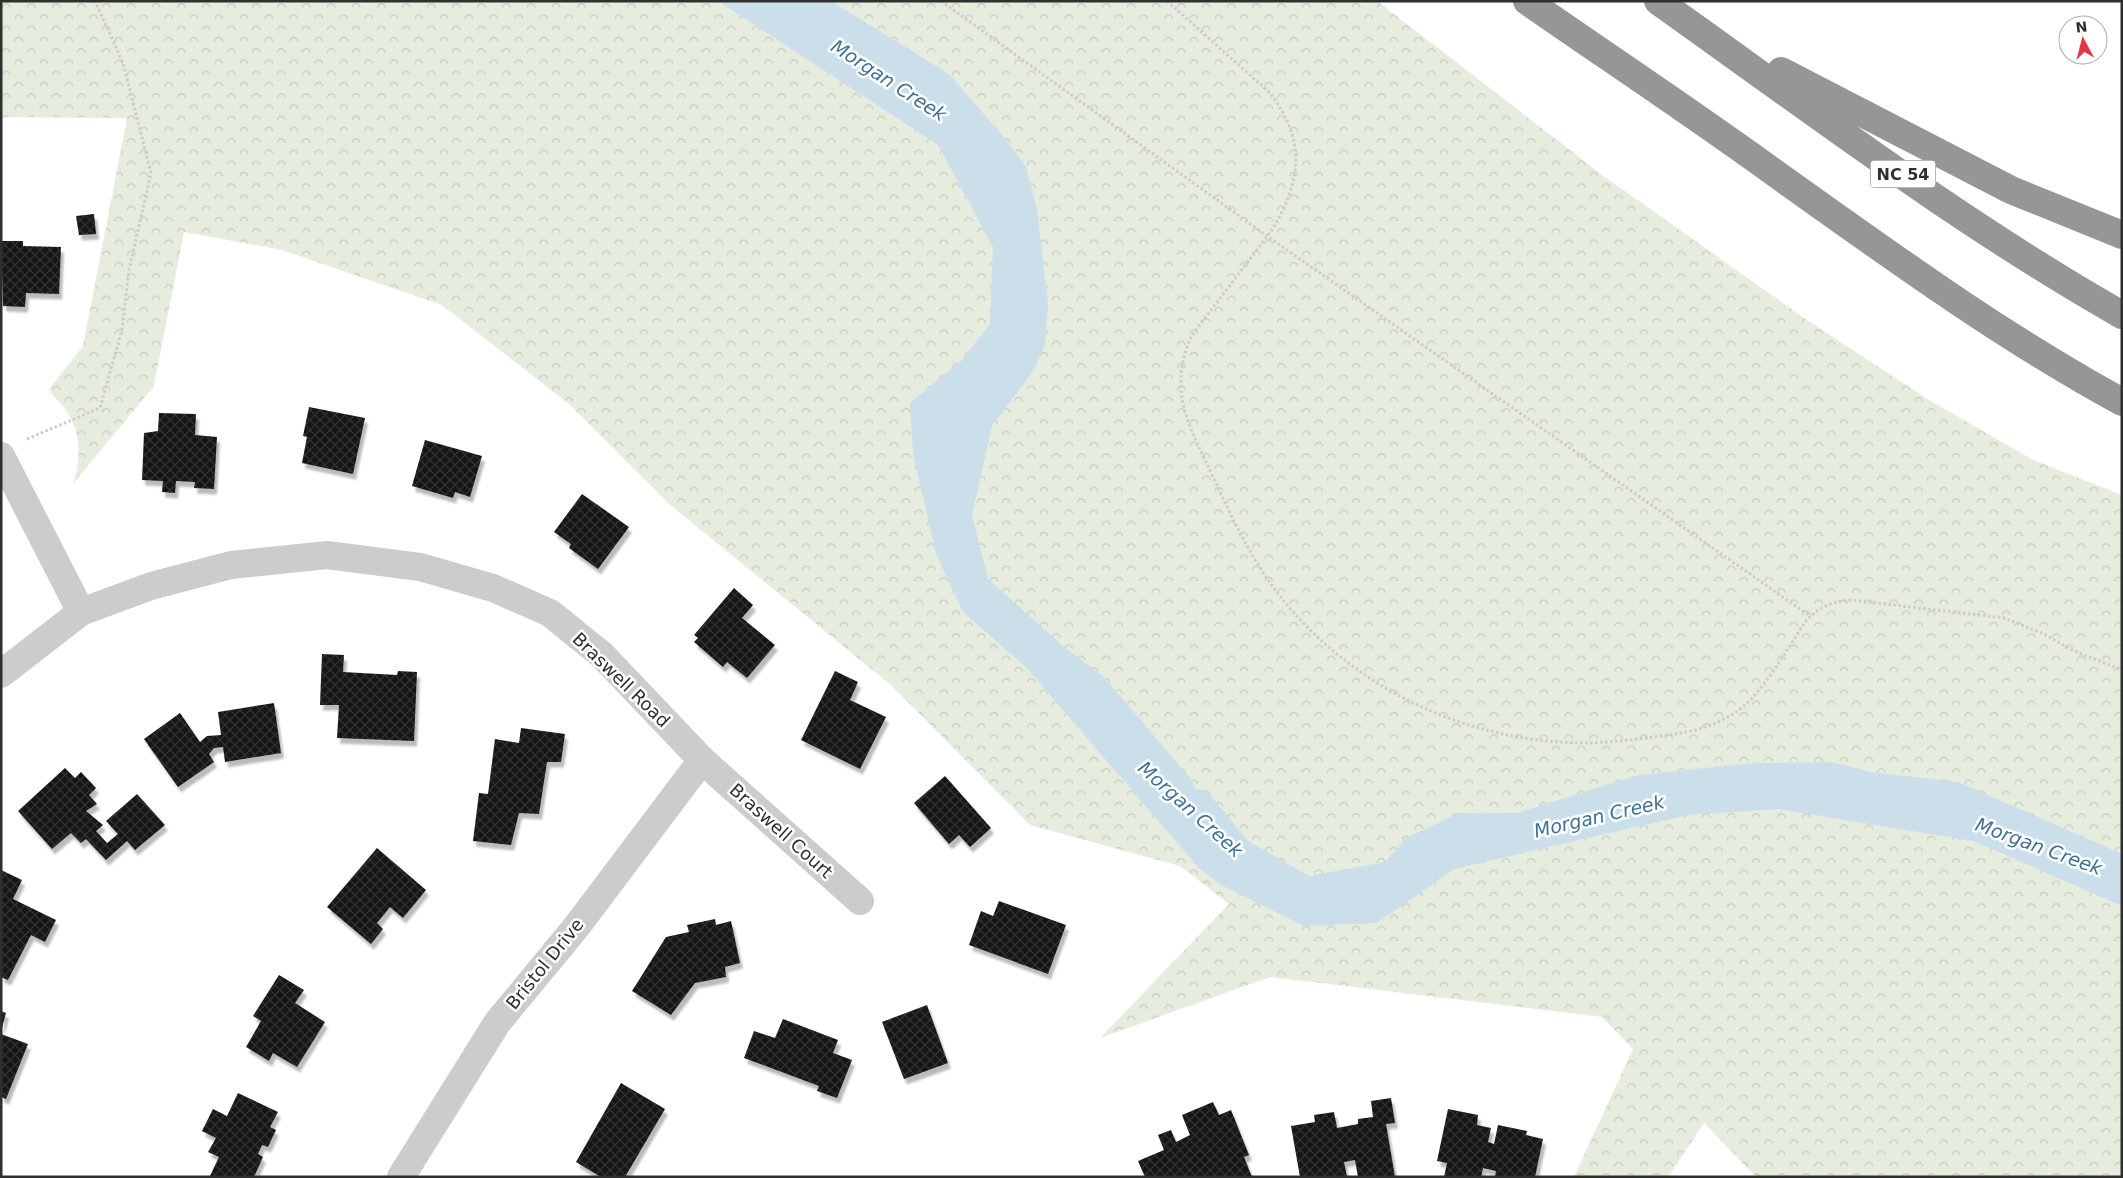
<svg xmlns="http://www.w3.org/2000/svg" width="2123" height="1178" font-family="'DejaVu Sans',sans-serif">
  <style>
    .forest { fill: url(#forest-crowns) }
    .water { fill: #cbdfeb }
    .building { fill: url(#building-cross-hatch); filter: url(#shadow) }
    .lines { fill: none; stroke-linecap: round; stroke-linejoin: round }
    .path { stroke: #ccc; stroke-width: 3; stroke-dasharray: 2.5 2.5; stroke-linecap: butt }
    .street { stroke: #ccc; stroke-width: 28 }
    .highway { stroke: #969696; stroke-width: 28 }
    .labels { text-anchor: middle; stroke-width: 5; stroke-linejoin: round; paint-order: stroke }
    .shield { fill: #fff; stroke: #6d6d6d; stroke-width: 1 }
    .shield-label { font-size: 16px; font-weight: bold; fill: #2f2f2f }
    .street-label { font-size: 18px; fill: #2f2f2f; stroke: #fff }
    .water-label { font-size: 19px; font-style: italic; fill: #3f7290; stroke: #fff }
  </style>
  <defs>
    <pattern id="forest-crowns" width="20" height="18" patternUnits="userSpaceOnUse" patternTransform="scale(1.25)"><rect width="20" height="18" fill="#e6ecde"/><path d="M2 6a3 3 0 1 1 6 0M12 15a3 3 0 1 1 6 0" fill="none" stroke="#c6cbbf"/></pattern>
    <pattern id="building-cross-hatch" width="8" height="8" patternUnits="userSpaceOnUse" patternTransform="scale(1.25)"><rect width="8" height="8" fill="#161616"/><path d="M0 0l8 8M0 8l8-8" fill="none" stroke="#303030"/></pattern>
    <filter id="shadow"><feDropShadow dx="3" dy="5.5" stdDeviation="1" flood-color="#0004"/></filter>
  </defs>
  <rect width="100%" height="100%" fill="#fff"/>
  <path class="forest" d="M1,1H1377L1605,177L1807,320L1929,400L2033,460L2122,495V1177H1756L1704,1123L1668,1177H1574L1633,1049L1602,1017L1270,977L1100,1038L1229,904L1180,866L1030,825L892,686L668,503L569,404L442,305L282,250L184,232L154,386L73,484C82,456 81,431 64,407C59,401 52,396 49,389L83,346L127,118L5,117L1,119Z"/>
  <path class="water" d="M718,1H831L949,74L1001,134L1026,167L1037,210L1048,303L1045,344L1034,370L992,426L972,515L988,579L1064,647L1104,677L1190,778L1196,789L1206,790L1248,841L1309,876L1385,862L1406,838L1460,813H1517L1638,775L1753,763L1831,762L1871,772L1958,782L2122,854V906L1973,841L1779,809L1688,815L1454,869L1377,923L1304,926L1219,884L1199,868L1026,667L963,612L936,554L913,453L910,403L961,361L990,324L993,247L938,145Z"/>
  <path class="building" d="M94,214L96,234L79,235L76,216Z
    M1,241H23V246L61,247L59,294L26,293L25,307L3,306Z
    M309,407L365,418L353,474L302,463L307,437L303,436Z
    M159,413L196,414L195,435L217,437L214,489L194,488L195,482L176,481L175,493L162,492L163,481L142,480L144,433L158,431Z
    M425,440L482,456L470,497L455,492L453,498L412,486Z
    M582,494L629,527L598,569L569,548L571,544L554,532Z
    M734,588L753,605L742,618L775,645L747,678L727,662L723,667L694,642L698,638L694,635Z
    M322,654L344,655L343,672L397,675L398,671L417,672L414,741L337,738L339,705H320Z
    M835,671L858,682L850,700L886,717L860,769L801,740Z
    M274,703L281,753L225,762L223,747L214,748L209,754L214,762L178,787L144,739L180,713L200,742L207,736L221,735L218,712Z
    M521,728L565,734L561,762H547L539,814L519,813L511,845L473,841L479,793L488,794L495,739L519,743Z
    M65,768L75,778L81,772L96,788L89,795L97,804L86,811L103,825L96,831L107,843L118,834L106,821L137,794L165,825L135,850L127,841L106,860L86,839L81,843L71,833L52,849L18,811Z
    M945,776L991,828L970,847L959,835L949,844L914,803Z
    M377,848L426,890L403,918L390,907L377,923L383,929L371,944L327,907Z
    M1,870L22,880L13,899L56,920L45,942L31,935L8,980L1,977Z
    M999,901L1066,925L1048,974L969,945L981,911L993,916Z
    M715,919L716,925L731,921L740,963L725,967L726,977L695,983L671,1015L632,991L666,937L689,932L687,925Z
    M279,975L304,990L295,1003L325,1022L297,1067L273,1053L269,1061L246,1047L261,1021L253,1016Z
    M927,1005L948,1063L904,1079L882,1022Z
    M1,1011L6,1013L2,1028L1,1027Z
    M783,1019L838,1040L833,1053L852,1060L837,1098L817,1091L819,1086L744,1058L754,1031L775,1038Z
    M1,1034L28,1044L6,1099L1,1097Z
    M621,1083L665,1109L625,1177H601L576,1162Z
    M238,1093L278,1112L270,1127L276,1130L268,1147L262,1145L258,1154L263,1157L254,1177H212L210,1176L219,1157L208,1152L216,1138L202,1131L213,1109L227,1116Z
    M1391,1098L1395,1123L1386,1124L1395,1177H1358L1355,1160L1344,1162L1347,1177H1300L1291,1126L1315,1122L1314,1115L1334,1112L1337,1128L1358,1124V1119L1373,1117L1371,1101Z
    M1213,1102L1219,1115L1231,1110L1249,1155L1244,1157L1252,1177H1145L1138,1161L1164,1150L1158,1135L1171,1130L1176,1142L1190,1135L1182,1115Z
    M1448,1109L1478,1115L1477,1125L1491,1128L1488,1142L1494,1144L1498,1125L1527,1131L1526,1135L1543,1139L1535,1177H1495L1496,1171L1483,1168L1481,1177H1444L1447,1163L1437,1161Z"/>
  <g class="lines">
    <path class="path" d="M941,1L1267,236L1810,616
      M1167,1L1270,93C1306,140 1302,180 1272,230L1192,335C1166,391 1190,427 1213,477C1233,520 1253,563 1283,600C1365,701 1499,756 1628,740C1667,735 1707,734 1740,709C1765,690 1788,647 1806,621C1820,606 1831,602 1851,600L2004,618L2042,633L2072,650L2122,670
      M27,439L100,408L122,330L129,270L151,173L123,63L95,1"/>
    <path class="street" d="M1,456L81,612
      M1,674L81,612L151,586L231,565L327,555L420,567L493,588L550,613L602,655L702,760L860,901
      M401,1177L497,1023L577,926L702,760"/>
    <path class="highway" d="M1527,1C1609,58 1692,113 1772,171C1886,252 1999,335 2122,402
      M1658,1C1810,109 1960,223 2122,315
      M1781,71L2011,190L2122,235"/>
  </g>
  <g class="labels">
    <rect class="shield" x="1870.5" y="160.5" width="65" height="27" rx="4"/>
    <g class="shield-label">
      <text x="1903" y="180">NC 54</text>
    </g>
    <g class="street-label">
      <text transform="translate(621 680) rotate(44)" y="6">Braswell Road</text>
      <text transform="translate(781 831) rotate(42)" y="6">Braswell Court</text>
      <text transform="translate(545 964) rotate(-51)" y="6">Bristol Drive</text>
    </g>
    <g class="water-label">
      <text transform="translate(889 80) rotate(33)" y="7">Morgan Creek</text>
      <text transform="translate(1191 809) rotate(42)" y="7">Morgan Creek</text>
      <text transform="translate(1599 816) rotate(-13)" y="7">Morgan Creek</text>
      <text transform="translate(2039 846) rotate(20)" y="7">Morgan Creek</text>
    </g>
  </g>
  <rect width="2123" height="1178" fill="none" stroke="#2f2f2f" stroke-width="5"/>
  <g transform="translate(2083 40) rotate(353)"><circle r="24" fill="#ffffff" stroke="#acacac"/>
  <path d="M0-4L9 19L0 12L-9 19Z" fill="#e13747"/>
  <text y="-8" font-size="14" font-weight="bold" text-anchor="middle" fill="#2f2f2f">N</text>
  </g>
</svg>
